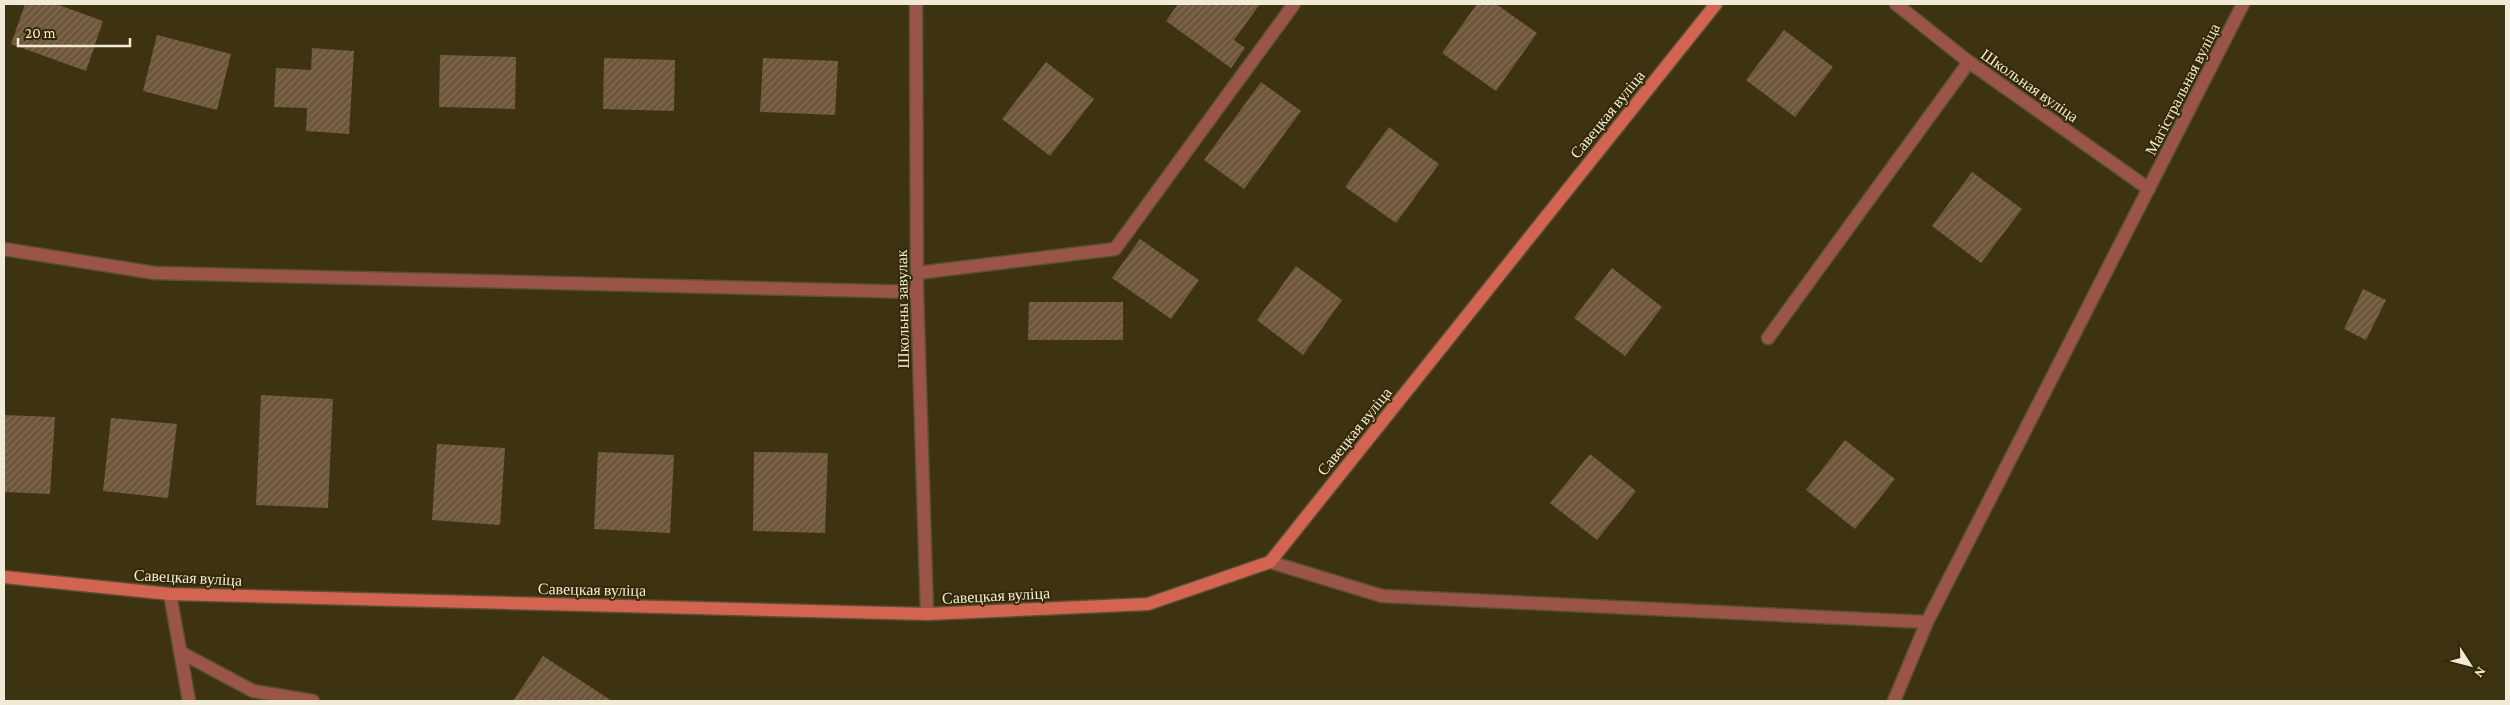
<svg xmlns="http://www.w3.org/2000/svg" width="2510" height="705" font-family="'Crimson Pro',serif">
  <style>
    .building { fill: url(#building-hatch) }
    .lines { fill: none; stroke-linecap: round; stroke-linejoin: round }
    .lane-casing { stroke: #5a5031; stroke-width: 15 }
    .street-casing { stroke: #5a5031; stroke-width: 15 }
    .secondary-casing { stroke: #5a5031; stroke-width: 15 }
    .lane { stroke: #9b5548; stroke-width: 12 }
    .street { stroke: #9b5548; stroke-width: 12 }
    .secondary { stroke: #d36451; stroke-width: 12 }
    .labels { text-anchor: middle; stroke-width: 4; stroke-linejoin: round; paint-order: stroke }
    .street-label { font-size: 16px; fill: #f1ead7; stroke: #332906 }
  </style>
  <defs>
    <pattern id="building-hatch" width="6" height="6" patternUnits="userSpaceOnUse" patternTransform="scale(1.25)"><rect width="6" height="6" fill="#6e563a"/><path d="M-1 1l2-2M0 6l6-6M5 7l2-2" fill="none" stroke="#836e56"/></pattern>
  </defs>
  <rect width="100%" height="100%" fill="#3d3311"/>
  <path class="building" d="M25,4H56L103,21L86,71L11,44Z
    M1178,4H1260L1234,40L1245,48L1231,68L1166,21Z
    M1477,4H1496L1537,33L1496,91L1442,53Z
    M1784,30L1833,67L1795,117L1746,80Z
    M157,35L231,54L217,110L143,91Z
    M312,48L354,51L349,134L306,131L307,108L274,107L276,68L311,70Z
    M440,55L516,57L515,109L439,107Z
    M604,58L675,60L674,111L603,109Z
    M763,58L838,61L835,115L760,112Z
    M1046,62L1094,99L1050,156L1002,119Z
    M1261,82L1301,111L1244,189L1204,160Z
    M1389,127L1439,164L1396,223L1345,187Z
    M1972,172L2022,209L1981,263L1932,226Z
    M1140,239L1199,280L1171,319L1112,278Z
    M1296,266L1342,300L1303,355L1257,320Z
    M1612,268L1662,307L1625,356L1574,318Z
    M2363,289L2386,300L2366,340L2344,329Z
    M1029,302H1123V340H1028Z
    M261,395L333,399L328,508L256,505Z
    M4,415L55,417L50,494L4,492Z
    M111,418L177,424L168,498L103,491Z
    M1845,440L1895,479L1855,529L1806,490Z
    M437,444L505,448L500,525L432,520Z
    M598,452L674,455L670,533L594,529Z
    M754,452L828,453L825,533L753,531Z
    M1590,454L1636,491L1597,540L1550,503Z
    M543,656L612,701H513Z"/>
  <g class="lines">
    <defs>
      <path id="lane" d="M4,249L155,273L917,292
        M917,273L1115,249L1294,4
        M1768,338L1969,62
        M180,652L253,691L313,701"/>
      <path id="street" d="M916,4L917,292L927,614
        M1896,4L1969,62L2149,189
        M1270,562L1382,596L1927,622
        M170,594L189,701
        M1894,701L1927,622L2243,4"/>
      <path id="secondary" d="M4,577L170,594L927,614L1148,604L1270,562L1716,4"/>
    </defs>
    <use href="#lane" class="lane-casing"/>
    <use href="#street" class="street-casing"/>
    <use href="#secondary" class="secondary-casing"/>
    <use href="#lane" class="lane"/>
    <use href="#street" class="street"/>
    <use href="#secondary" class="secondary"/>
  </g>
  <g class="labels">
    <g class="street-label">
      <text transform="translate(2030 85) rotate(35)" y="6">Школьная вуліца</text>
      <text transform="translate(2182 89) rotate(-63)" y="6">Магістральная вуліца</text>
      <text transform="translate(1607 114) rotate(-51)" y="6">Савецкая вуліца</text>
      <text transform="translate(902 309) rotate(-91)" y="6">Школьны завулак</text>
      <text transform="translate(1354 431) rotate(-51)" y="6">Савецкая вуліца</text>
      <text transform="translate(188 577) rotate(3)" y="6">Савецкая вуліца</text>
      <text transform="translate(592 589) rotate(1)" y="6">Савецкая вуліца</text>
      <text transform="translate(996 595) rotate(-3)" y="6">Савецкая вуліца</text>
    </g>
  </g>
  <rect width="2510" height="705" fill="none" stroke="#f1ead7" stroke-width="10"/>
  <g transform="translate(2470 665) rotate(126)" stroke="#332906" stroke-width="4" paint-order="stroke">
  <path d="M0-4L9 19L0 12L-9 19Z" fill="#f1ead7"/>
  <text y="-8" font-size="14" font-weight="bold" text-anchor="middle" fill="#f1ead7">N</text>
  </g>
  <path d="M18 38v8h112v-8" fill="none" stroke="#f1ead7" stroke-width="2.5"/>
  <text x="25" y="38" font-size="15" fill="#f1ead7" stroke="#332906" stroke-width="4" paint-order="stroke">20 m</text>
</svg>
